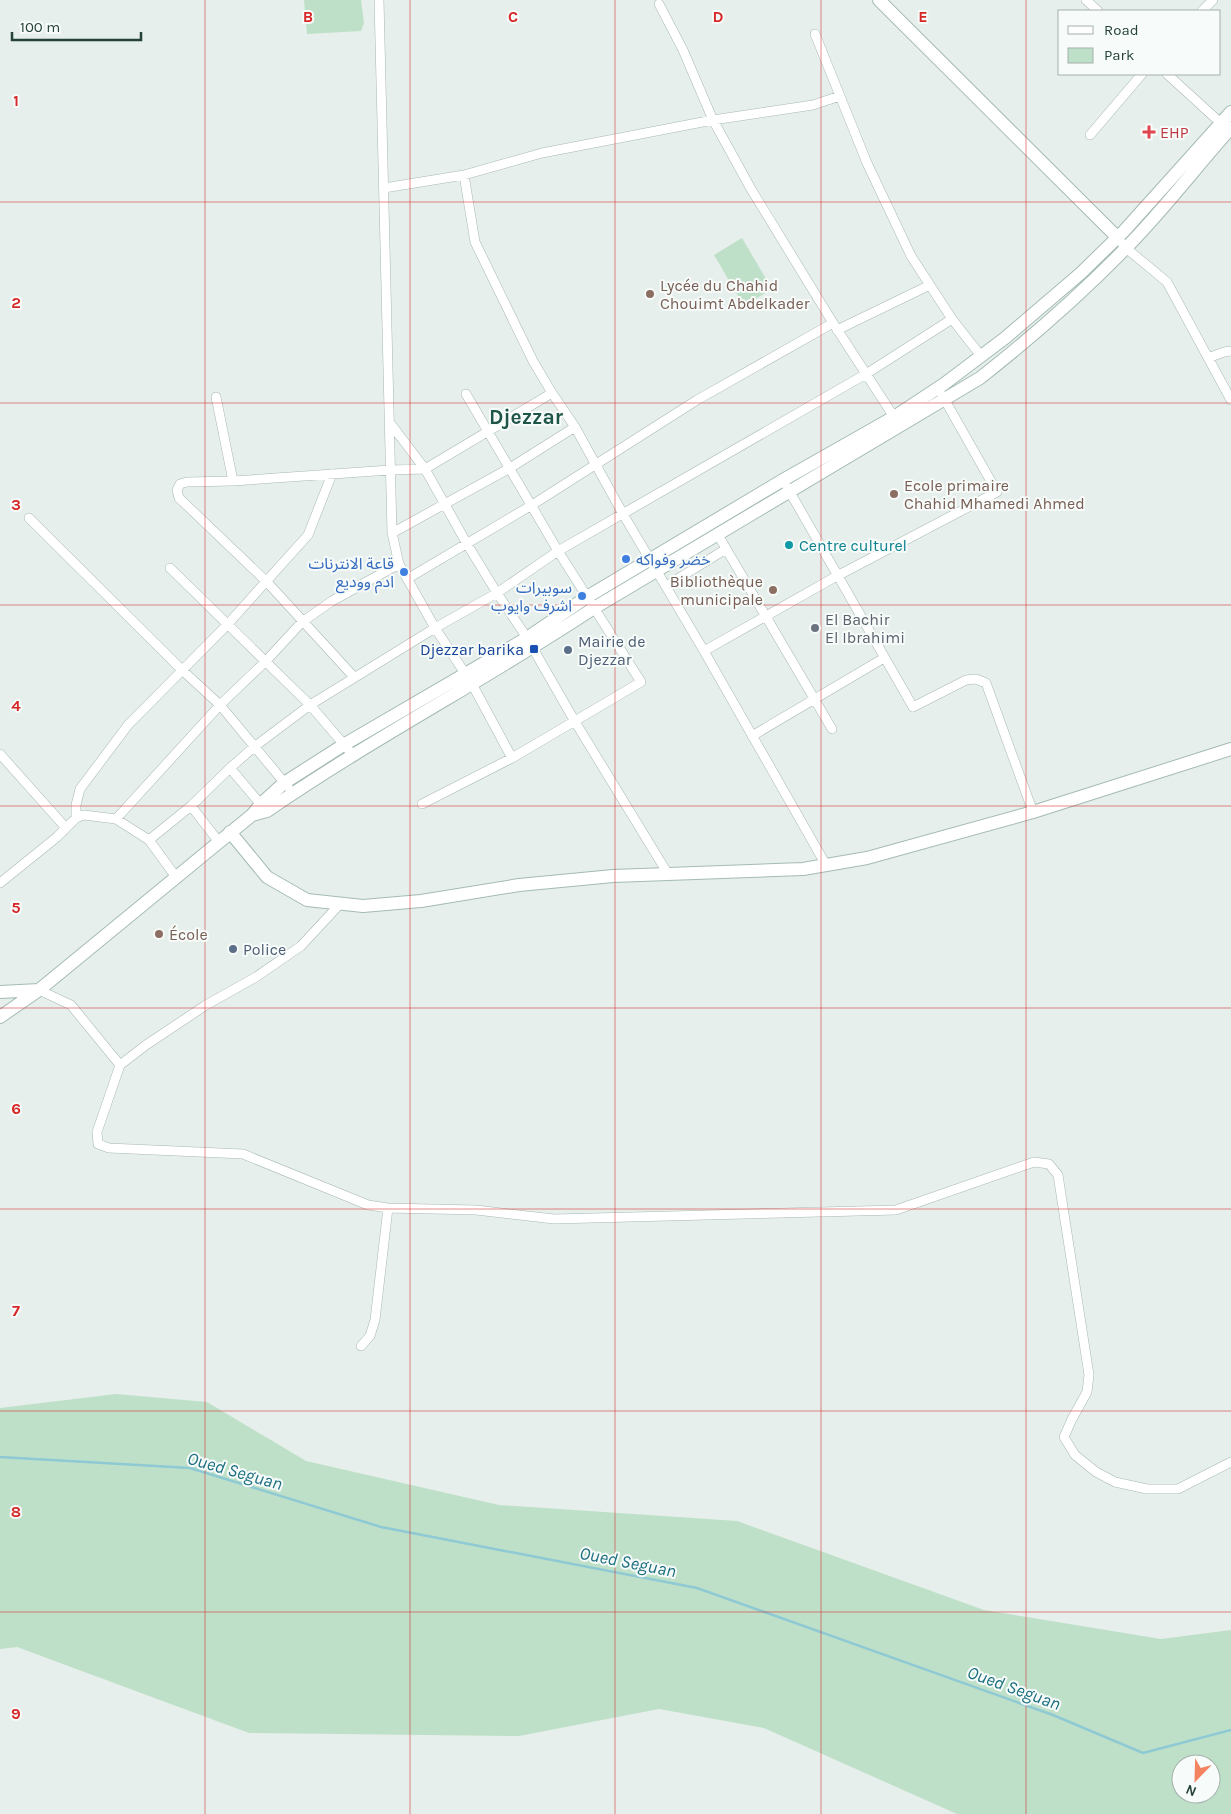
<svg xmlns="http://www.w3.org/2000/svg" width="1231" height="1814" font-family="Karla,'Noto Sans Arabic',sans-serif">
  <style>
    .green { fill: #bfe0c8; fill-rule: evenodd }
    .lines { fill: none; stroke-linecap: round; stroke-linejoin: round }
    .stream { stroke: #8ec9d4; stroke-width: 2.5 }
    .street-casing { stroke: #a8b8b2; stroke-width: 10 }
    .secondary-casing { stroke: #a4bbb3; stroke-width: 14 }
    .street { stroke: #fff; stroke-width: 9 }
    .secondary { stroke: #fff; stroke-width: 12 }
    .grid { fill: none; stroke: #d62828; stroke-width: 1; stroke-opacity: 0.55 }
    .health-dot { fill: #e0444e; stroke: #f7fbf9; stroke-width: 2 }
    .education-dot { fill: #8d6e63; stroke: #f7fbf9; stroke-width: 2 }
    .culture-dot { fill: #0f9aa8; stroke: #f7fbf9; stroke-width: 2 }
    .shop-dot { fill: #3f7fe0; stroke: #f7fbf9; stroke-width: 2 }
    .worship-dot { fill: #6b7280; stroke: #f7fbf9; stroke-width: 2 }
    .transit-dot { fill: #1a4fb4; stroke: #f7fbf9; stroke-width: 2 }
    .service-dot { fill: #5c6f8a; stroke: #f7fbf9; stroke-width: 2 }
    .labels { text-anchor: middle; stroke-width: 4; stroke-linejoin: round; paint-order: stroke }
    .health-label { font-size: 16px; fill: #be3a42; stroke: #f7fbf9; text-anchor: start }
    .education-label { font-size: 16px; fill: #785e54; stroke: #f7fbf9; text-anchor: start }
    .culture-label { font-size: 16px; fill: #0d838f; stroke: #f7fbf9; text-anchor: start }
    .shop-label { font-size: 16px; fill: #366cbe; stroke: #f7fbf9; text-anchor: end }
    .worship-label { font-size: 16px; fill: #5b616d; stroke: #f7fbf9; text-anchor: start }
    .service-label { font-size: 16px; fill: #4e5e75; stroke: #f7fbf9; text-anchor: start }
    .transit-label { font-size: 16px; fill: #164399; stroke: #f7fbf9; text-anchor: end }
    .water-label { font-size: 18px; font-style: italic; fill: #1c6f80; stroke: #f7fbf9 }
    .district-label { font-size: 21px; font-weight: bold; fill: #1f5548; stroke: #f7fbf9 }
    .grid-label { font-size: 16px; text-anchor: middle; font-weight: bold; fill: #d62828; stroke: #f7fbf9; stroke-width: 4; stroke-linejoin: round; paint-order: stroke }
  </style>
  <rect width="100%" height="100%" fill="#e6efeb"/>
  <path class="green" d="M304,0H361L364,23L361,31L307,34Z
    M742,238L772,289L744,306L714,255Z
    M116,1394L207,1402L306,1461L499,1505L737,1521L984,1610L1161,1639L1231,1630V1814H957L764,1728L659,1709L519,1736L249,1733L17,1647L0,1649V1408ZM1181,1764H1211V1794H1181Z"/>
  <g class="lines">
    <path class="stream" d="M0,1457L190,1468L381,1527L697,1588L1053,1715L1143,1753L1231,1730"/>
    <defs>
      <path id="street" d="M379,0L392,533L399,564L435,628L472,684L512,758
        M1086,0L1098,11
        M659,4L683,50L713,120L751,189L833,323L894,417
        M1202,11L1213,0
        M815,34L867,163L911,256L952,319
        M1167,74L1224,126
        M1090,135L1142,74
        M464,175L475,242L533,361L552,393L575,427L623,514L704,651L826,865
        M384,188L464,175L542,153L713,120L813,105L840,96
        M1117,237L1126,248L1167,282L1231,400
        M837,330L930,285
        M1208,358L1224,352L1231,351
        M216,397L233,481
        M390,423L425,469L467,544L497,593L527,638L574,720L668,874
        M787,487L913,707L966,680L976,679L986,683L1033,812
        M29,518L181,669L220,705L288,787
        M392,533L510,468L575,427
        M718,535L832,729
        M170,568L310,705L353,755
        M407,579L532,505L697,400L833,323
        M666,586L726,549
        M704,651L837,576L997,492L942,395
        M354,677L267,582L179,498L177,490L180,484L187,482L233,481L390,470L425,469L552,393
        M752,736L884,658
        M0,754L66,828
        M230,768L263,807
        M422,804L512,758L641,682L558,551L466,394
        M191,806L219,842
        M76,818V805L80,789L128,725L228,624L308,535L332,474
        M116,819L220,705L266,661L302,622L332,601L399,564
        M149,840L191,806L230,768L254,747L310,705L435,628L497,593L558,551L866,374L952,319L981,356
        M0,883L57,837L76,818L84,815L116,819L149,840L176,877
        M39,990L71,1005L120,1065L97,1132L98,1144L109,1148L243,1154L368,1205L388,1208L476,1210L554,1219L896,1210L1034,1162L1049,1164L1058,1175L1089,1375L1087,1392L1072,1419L1064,1437L1075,1455L1096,1472L1115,1482L1147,1489H1178L1231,1462
        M120,1065L146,1045L206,1005L256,977L301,946L340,904
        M361,1346L370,1336L375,1320L388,1208"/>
      <path id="secondary" d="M879,0L1117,237
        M252,815L267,811C373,738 487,679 594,608L980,378C1031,338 1080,295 1125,249C1163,211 1195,168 1231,128
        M230,832L267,877L307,900L363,906L421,901L519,885L613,876L803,869L867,858L1033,812L1231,749
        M0,992L39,990
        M0,1017L39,990L252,815L261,804L284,783L345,744L527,638L587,597L783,480L894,417L944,384L1005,338L1081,273L1124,231L1231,112"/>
    </defs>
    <use href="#street" class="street-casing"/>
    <use href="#secondary" class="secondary-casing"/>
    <use href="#street" class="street"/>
    <use href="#secondary" class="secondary"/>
  </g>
  <path class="grid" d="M205,0V1814M410,0V1814M615,0V1814M821,0V1814M1026,0V1814M0,202H1231M0,403H1231M0,605H1231M0,806H1231M0,1008H1231M0,1209H1231M0,1411H1231M0,1612H1231"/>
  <path class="health-dot" d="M1146.5 124.5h5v5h5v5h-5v5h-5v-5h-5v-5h5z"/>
  <g class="education-dot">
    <circle cx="650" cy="294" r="5"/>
    <circle cx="894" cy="494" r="5"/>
    <circle cx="773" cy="590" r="5"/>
    <circle cx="159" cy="934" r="5"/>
  </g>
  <circle class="culture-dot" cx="789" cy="545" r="5"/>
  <g class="shop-dot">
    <circle cx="626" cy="559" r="5"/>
    <circle cx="404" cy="572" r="5"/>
    <circle cx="582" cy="596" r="5"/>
  </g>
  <circle class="worship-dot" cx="815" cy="628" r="5"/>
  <rect class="transit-dot" x="529" y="644" width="10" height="10" rx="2.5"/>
  <g class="service-dot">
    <circle cx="568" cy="650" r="5"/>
    <circle cx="233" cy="949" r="5"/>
  </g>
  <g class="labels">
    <g class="health-label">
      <text x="1160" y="138">EHP</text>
    </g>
    <g class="education-label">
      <text x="660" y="291">Lycée du Chahid<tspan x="660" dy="18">Chouimt Abdelkader</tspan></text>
      <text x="904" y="491">Ecole primaire<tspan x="904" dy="18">Chahid Mhamedi Ahmed</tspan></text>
      <text x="763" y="587" text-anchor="end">Bibliothèque<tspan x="763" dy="18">municipale</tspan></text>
      <text x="169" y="940">École</text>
    </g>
    <g class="culture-label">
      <text x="799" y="551">Centre culturel</text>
    </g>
    <g class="shop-label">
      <text x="636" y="565" text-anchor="start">خضر وفواكه</text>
      <text x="394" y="569">قاعة الانترنات<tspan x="394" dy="18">ادم ووديع</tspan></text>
      <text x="572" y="593">سوبيرات<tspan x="572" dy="18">اشرف وايوب</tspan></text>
    </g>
    <g class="worship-label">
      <text x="825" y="625">El Bachir<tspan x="825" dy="18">El Ibrahimi</tspan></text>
    </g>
    <g class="service-label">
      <text x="578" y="647">Mairie de<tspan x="578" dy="18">Djezzar</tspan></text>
      <text x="243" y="955">Police</text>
    </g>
    <g class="transit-label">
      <text x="524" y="655">Djezzar barika</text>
    </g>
    <g class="water-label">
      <text transform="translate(235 1471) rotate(16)" y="6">Oued Seguan</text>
      <text transform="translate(628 1562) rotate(11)" y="6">Oued Seguan</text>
      <text transform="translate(1014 1688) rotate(20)" y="6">Oued Seguan</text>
    </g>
    <g class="district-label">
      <text x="526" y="424">Djezzar</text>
    </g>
  </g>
  <g class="grid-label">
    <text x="308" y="22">B</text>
    <text x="513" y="22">C</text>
    <text x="718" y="22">D</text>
    <text x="923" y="22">E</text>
    <text x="16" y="106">1</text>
    <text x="16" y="308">2</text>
    <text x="16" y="510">3</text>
    <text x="16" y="711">4</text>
    <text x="16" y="913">5</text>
    <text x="16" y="1114">6</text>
    <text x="16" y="1316">7</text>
    <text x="16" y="1517">8</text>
    <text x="16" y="1719">9</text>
  </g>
  <rect x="1058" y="10" width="162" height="65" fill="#f7fbf9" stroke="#a3b1ad"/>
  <rect x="1068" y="26" width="25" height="8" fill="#ffffff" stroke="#a3b1ad"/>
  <text x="1104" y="35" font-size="15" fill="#24423a">Road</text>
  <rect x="1068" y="48" width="25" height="15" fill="#bfe0c8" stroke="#a3b1ad"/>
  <text x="1104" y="60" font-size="15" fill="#24423a">Park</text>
  <g transform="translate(1196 1779) rotate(203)"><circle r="24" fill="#f7fbf9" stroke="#a3b1ad"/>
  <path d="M0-4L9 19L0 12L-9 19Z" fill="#f4845f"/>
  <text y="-8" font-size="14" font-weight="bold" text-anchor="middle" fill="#24423a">N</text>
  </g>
  <path d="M12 32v8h129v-8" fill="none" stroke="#24423a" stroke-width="2.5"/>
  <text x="20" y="32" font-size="15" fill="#24423a" stroke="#f7fbf9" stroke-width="4" paint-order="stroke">100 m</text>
</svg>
